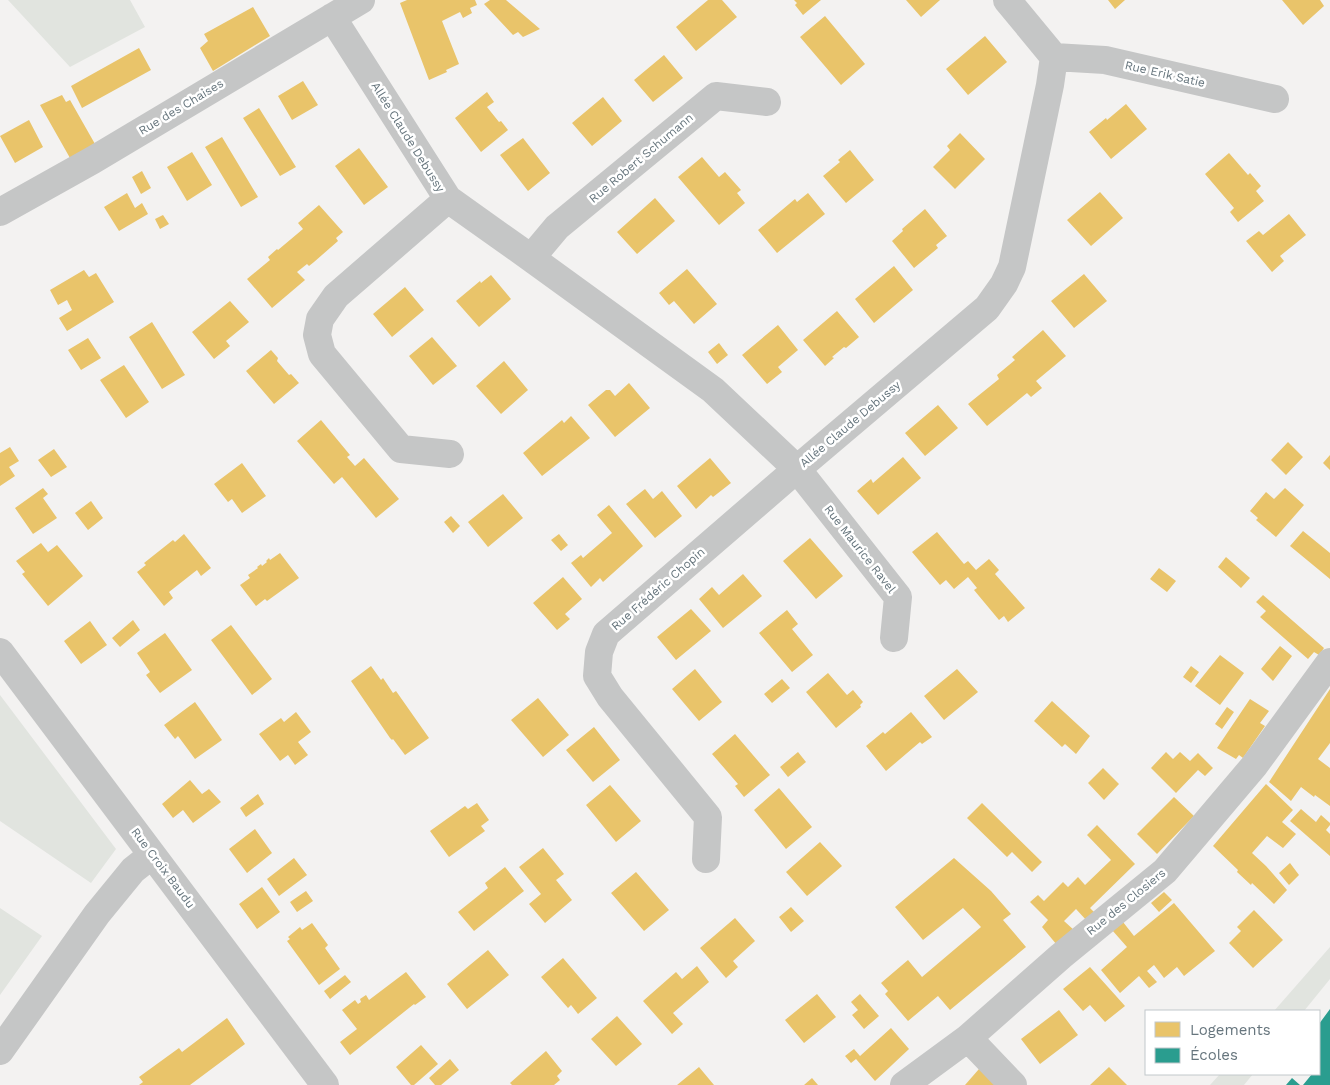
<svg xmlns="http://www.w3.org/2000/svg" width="1330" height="1085" font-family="'Work Sans',sans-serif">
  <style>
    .green { fill: #e1e4df }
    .homes { fill: #e9c46a }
    .schools { fill: #2a9d8f }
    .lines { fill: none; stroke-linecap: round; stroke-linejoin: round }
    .minor { stroke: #c5c6c6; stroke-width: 28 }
    .labels { text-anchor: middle; stroke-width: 5; stroke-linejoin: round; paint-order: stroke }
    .street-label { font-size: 12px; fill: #66757d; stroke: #fff }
  </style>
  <rect width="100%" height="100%" fill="#f3f2f1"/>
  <path class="green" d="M8,0H130L145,27L70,67Z
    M0,695L116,849L91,883L0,821Z
    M0,908L42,936L0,995Z
    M1330,947V979L1304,1011H1274Z
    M1220,1074H1253L1244,1085H1210Z"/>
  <path class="homes" d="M407,0H475L477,5L470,8L472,13L463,18L460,12L442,21L459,64L446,70L447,72L429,80L400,3Z
    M490,0H506L540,29L523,37L518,32L513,35L484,4Z
    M708,0H722L737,17L696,51L676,27Z
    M794,0H821L803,15L795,5L797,3Z
    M906,0H940L921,17Z
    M1108,0H1125L1115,9Z
    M1282,0H1320L1324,6L1303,25Z
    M253,7L270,36L213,71L200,48L208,41L204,34Z
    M825,16L865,64L841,85L800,37Z
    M985,36L1007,62L968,95L946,69Z
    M139,48L151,70L82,108L71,86Z
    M664,55L683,78L653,102L634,80Z
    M303,81L318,105L292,120L278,96Z
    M487,92L494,102L487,107L499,122L501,121L508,130L481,152L455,118Z
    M62,95L66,102L70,100L95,144L70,158L40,105Z
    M603,97L622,121L592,146L572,123Z
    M1126,104L1147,129L1111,159L1089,132L1106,118L1107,120Z
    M259,108L296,167L280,176L243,118Z
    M29,120L43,147L15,163L0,136Z
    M960,133L985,159L955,189L933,167L950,150L947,146Z
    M222,137L258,197L241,207L205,147Z
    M523,138L550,173L528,191L500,155Z
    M359,148L388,187L364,205L335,166Z
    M850,150L874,180L846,203L823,176L840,162L838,160Z
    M192,152L212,185L187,201L167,167Z
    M1229,153L1248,175L1250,173L1261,186L1256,191L1264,201L1238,222L1230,212L1234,208L1205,174Z
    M702,157L719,177L725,172L741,190L737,193L745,203L719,225L678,177Z
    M142,171L151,188L141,194L132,177Z
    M1100,192L1123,218L1091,246L1067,220Z
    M127,193L135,208L142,203L148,214L119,231L104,207Z
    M808,193L825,214L777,253L758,230L795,199L797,202Z
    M655,198L675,221L637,254L617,232Z
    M319,205L343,232L336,238L338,241L314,262L309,266L307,264L297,272L305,280L272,308L247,279L270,260L268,257L277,249L278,250L303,229L298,223Z
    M925,209L947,236L936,245L938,248L914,268L892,241L903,231L902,229Z
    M1289,214L1306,235L1280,256L1284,261L1272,272L1246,241L1259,231L1263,235Z
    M163,215L169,224L160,229L155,219Z
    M894,266L913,290L874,323L855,299Z
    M687,269L717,304L694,324L674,301L669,305L659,293Z
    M84,270L89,277L96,273L114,302L67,331L59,318L72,310L67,300L58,305L50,290Z
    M1084,274L1107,301L1074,328L1051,301Z
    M491,275L511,299L479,327L456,301L480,281L481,283Z
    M405,287L424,310L392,337L373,314Z
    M230,301L249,322L226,341L230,346L214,359L192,332Z
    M837,311L859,337L846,348L844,347L832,357L834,358L825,366L803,340Z
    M152,322L185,375L162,389L129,337Z
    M778,325L798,350L778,367L782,372L767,384L742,355Z
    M1043,330L1066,356L1036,381L1042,388L1031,397L1027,393L987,426L968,404L999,379L997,375L1015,360L1012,357Z
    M432,337L457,366L433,385L409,356Z
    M88,338L101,358L81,370L68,350Z
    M719,343L728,355L717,364L708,352Z
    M271,350L278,358L277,361L289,375L291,374L299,383L274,404L246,371Z
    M504,361L528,390L501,414L476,386Z
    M124,365L149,402L126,418L100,380Z
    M629,383L650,408L615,437L588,405L606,390H610L615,396Z
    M938,405L958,428L925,456L905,433Z
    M571,416L590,438L542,476L523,453L562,420L564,423Z
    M321,420L350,455L347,457L355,466L364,458L399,499L376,518L342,477L334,484L297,441Z
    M1288,442L1303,457L1286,475L1271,460Z
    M10,447L19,461L9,467L15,476L0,486V453Z
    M54,449L67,467L51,477L38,460Z
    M1330,455V470L1323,463Z
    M903,457L921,478L878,515L857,491L871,479L873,483Z
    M710,458L731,483L713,497L711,495L696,509L677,486Z
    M242,463L266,496L242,513L232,499L228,502L214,484Z
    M43,488L48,494L43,498L57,518L33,534L15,508Z
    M1285,488L1304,505L1276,537L1256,520L1258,518L1250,511L1266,492L1274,499Z
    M645,489L653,499L662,491L682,516L655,538L626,504Z
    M503,494L523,518L488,547L468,522Z
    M91,501L103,518L88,530L75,513Z
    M609,505L643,546L603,582L600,578L591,587L571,563L581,555L583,558L612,533L597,515Z
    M451,516L460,526L453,533L444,522Z
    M1303,531L1330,553V579L1290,546Z
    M937,532L964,564L968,561L976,570L989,559L999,570L995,574L1025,608L1008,622L1004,616L999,620L974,590L977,588L968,577L954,589L946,580L940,585L912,552Z
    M184,534L211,568L201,576L197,570L169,592L173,598L164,606L137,572L146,565L144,563L173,540L175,542Z
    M559,534L568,545L561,551L551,540Z
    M810,538L843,576L816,599L783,561Z
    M41,543L48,552L57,545L83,576L48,606L22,574L25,572L16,561Z
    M280,553L299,578L267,601L265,599L256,606L240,585L250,578L248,575L258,568L257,567L261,564L262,566L267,562L266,561L269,558L270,560Z
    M1226,557L1250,578L1241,588L1218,567Z
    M1159,568L1176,581L1167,592L1150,579Z
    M743,574L762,596L723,628L699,599L712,587L719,595Z
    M563,577L582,599L565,614L570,619L557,630L533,603Z
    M1263,595L1324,648L1319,655L1314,652L1308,659L1260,617L1266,611L1256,602Z
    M691,609L711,631L676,660L657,637Z
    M787,610L798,624L792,629L813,655L792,672L759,633Z
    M133,620L140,630L120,647L112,638Z
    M90,621L107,645L81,664L64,641Z
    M231,625L272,679L252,695L211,640Z
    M165,633L192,670L160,693L146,675L150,672L137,653Z
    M1280,646L1292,656L1273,681L1261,669Z
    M1220,655L1244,673L1220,705L1195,686Z
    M371,666L381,680L383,678L393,693L396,691L429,738L405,755L393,739L392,740L390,738L351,681Z
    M1191,666L1199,672L1191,683L1183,677Z
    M695,669L722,702L699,721L672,689Z
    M957,669L978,692L944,720L924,696Z
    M828,673L847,695L853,690L863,702L860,705L861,707L836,728L806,692Z
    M782,679L790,688L772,703L764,694Z
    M1330,689V743L1318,759L1330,768V806L1315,795L1314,797L1301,787L1291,801L1269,782Z
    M538,698L569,735L543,757L511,720Z
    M1250,699L1269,711L1260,723L1265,726L1243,758L1239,755L1236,759L1217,748Z
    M1052,701L1090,736L1076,754L1065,744L1062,747L1034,721Z
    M195,702L222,740L195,759L178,736L175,739L164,725Z
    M1227,707L1234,712L1222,729L1215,724Z
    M296,712L311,732L298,742L308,755L295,765L288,755L280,761L259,734L281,718L284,722Z
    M911,712L932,737L922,744L920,742L886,771L866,746L883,732L885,734Z
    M594,727L620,760L593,782L566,750Z
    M735,734L770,775L744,797L735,786L738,784L712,754Z
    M798,752L806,762L788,777L780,767Z
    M1166,752L1173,759L1180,752L1190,761L1198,753L1213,768L1205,776L1198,770L1176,793L1151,768Z
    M1103,768L1119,784L1104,800L1088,783Z
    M190,780L202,794L209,789L221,802L193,823L183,810L173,818L162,804Z
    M1266,784L1293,810L1282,822L1296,834L1283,848L1267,836L1252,853L1266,866L1287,890L1274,904L1252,883L1251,885L1237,872L1238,870L1213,846Z
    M610,785L641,821L616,842L586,805Z
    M779,788L812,827L786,849L754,810Z
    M258,794L264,804L246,817L240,808Z
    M1174,797L1194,816L1157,854L1137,834Z
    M477,803L489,820L481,826L485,831L449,857L430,831L465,806L468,809Z
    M982,803L1042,862L1032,872L1012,852L1007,857L967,818Z
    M1301,809L1316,822L1321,815L1330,823V825L1326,830L1330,834V856L1290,821Z
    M1097,825L1135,864L1090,908L1096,914L1087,921L1076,909L1064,921L1075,931L1057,945L1042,927L1048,920L1030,902L1038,895L1044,901L1063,882L1068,887L1078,877L1085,885L1111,860L1087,835Z
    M255,829L272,853L247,873L229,849Z
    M820,842L842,866L807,896L786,872Z
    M543,848L564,874L556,880L572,900L545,923L529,904L541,894L519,867Z
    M294,858L307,875L279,896L267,879Z
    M954,858L991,891L1011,914L1003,920L1026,947L950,1010L938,996L908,1021L885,994L888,991L881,983L908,960L922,977L981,927L963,908L923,940L895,907Z
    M1290,863L1299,875L1289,885L1279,873Z
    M505,867L524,891L474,931L458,912L488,888L485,883Z
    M636,872L669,910L644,931L611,893Z
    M262,887L280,912L257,929L239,904Z
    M306,891L313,901L297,912L290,902Z
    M1164,892L1172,900L1159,912L1151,903Z
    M1174,903L1215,951L1184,976L1177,967L1164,978L1154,965L1147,971L1157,982L1149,988L1139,976L1120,993L1101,970L1127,947L1112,930L1123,922L1134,936Z
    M791,907L804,921L791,932L779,917Z
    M1254,910L1283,940L1253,968L1229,943L1241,931L1237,927Z
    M735,918L755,941L733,961L738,967L726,978L700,948Z
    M312,923L328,945L325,948L340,969L319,985L287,941L290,939L288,937L300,927L302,930Z
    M488,950L509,975L467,1009L447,984Z
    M563,958L597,998L578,1014L571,1005L568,1008L541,977Z
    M697,966L709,982L673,1013L683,1024L672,1034L643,1001L676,972L682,979Z
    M1090,967L1125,1006L1105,1022L1090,1005L1083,1011L1063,989Z
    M406,972L426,997L415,1005L414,1004L350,1055L340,1042L357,1029L342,1010L355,1000L358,1004L361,1002L360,999L366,995L369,1000Z
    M345,975L351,982L330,999L324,991Z
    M817,994L836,1017L804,1043L785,1020Z
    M860,994L879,1016L864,1029L852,1015L858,1010L851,1002Z
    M1059,1010L1078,1035L1040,1064L1021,1039Z
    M617,1016L642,1044L616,1066L591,1039Z
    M227,1018L245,1044L190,1085H139L143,1082L139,1077L179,1048L182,1052Z
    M891,1028L909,1049L875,1081L856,1059L851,1063L845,1056L854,1049L860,1056Z
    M421,1045L438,1064L414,1085H411L396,1067Z
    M546,1051L562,1071L557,1076L560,1080L554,1085H512L510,1083Z
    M450,1059L459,1070L441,1085H435L429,1078Z
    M699,1067L714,1085H677Z
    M1109,1067L1127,1085H1090Z
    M979,1069L995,1085H965Z
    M812,1078L818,1085H804Z"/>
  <path class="schools" d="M1330,1009V1085H1303L1312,1074H1319V1024Z
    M1292,1078L1300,1085H1286Z"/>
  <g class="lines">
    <path class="minor" d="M332,17L448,199L531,258L713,390L797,469L987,308L1004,284L1012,267L1050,85L1054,57L1007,0
      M1054,57L1105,60L1275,99
      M448,199L336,296L320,319L317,335L322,354L401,449L450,454
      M0,212L93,160L361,0
      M531,258L557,227L716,96L767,102
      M0,652L325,1085
      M706,859L708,817L610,697L597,676L599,652L606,634L797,469L898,597L894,638
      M968,1038L1013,1085
      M0,1051L97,914L133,870L152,855
      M904,1085L968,1038L1061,956L1165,871L1254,766L1330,662"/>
  </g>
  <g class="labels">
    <g class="street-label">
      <text transform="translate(1165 74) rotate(13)" y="4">Rue Erik Satie</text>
      <text transform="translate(181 107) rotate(-31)" y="4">Rue des Chaises</text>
      <text transform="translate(408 137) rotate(58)" y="4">Allée Claude Debussy</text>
      <text transform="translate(641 158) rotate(-40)" y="4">Rue Robert Schumann</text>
      <text transform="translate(850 424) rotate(-40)" y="4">Allée Claude Debussy</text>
      <text transform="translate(860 549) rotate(52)" y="4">Rue Maurice Ravel</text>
      <text transform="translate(658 589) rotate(-41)" y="4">Rue Frédéric Chopin</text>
      <text transform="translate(163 868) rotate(53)" y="4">Rue Croix Baudu</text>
      <text transform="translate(1126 902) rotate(-39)" y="4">Rue des Closiers</text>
    </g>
  </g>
  <rect x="1145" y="1010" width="175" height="65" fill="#ffffff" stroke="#c2c8cb"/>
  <rect x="1155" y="1022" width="25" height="15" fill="#e9c46a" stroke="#c2c8cb"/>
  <text x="1190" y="1035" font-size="15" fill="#66757d">Logements</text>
  <rect x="1155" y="1048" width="25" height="15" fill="#2a9d8f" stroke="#c2c8cb"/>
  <text x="1190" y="1060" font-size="15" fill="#66757d">Écoles</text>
</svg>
